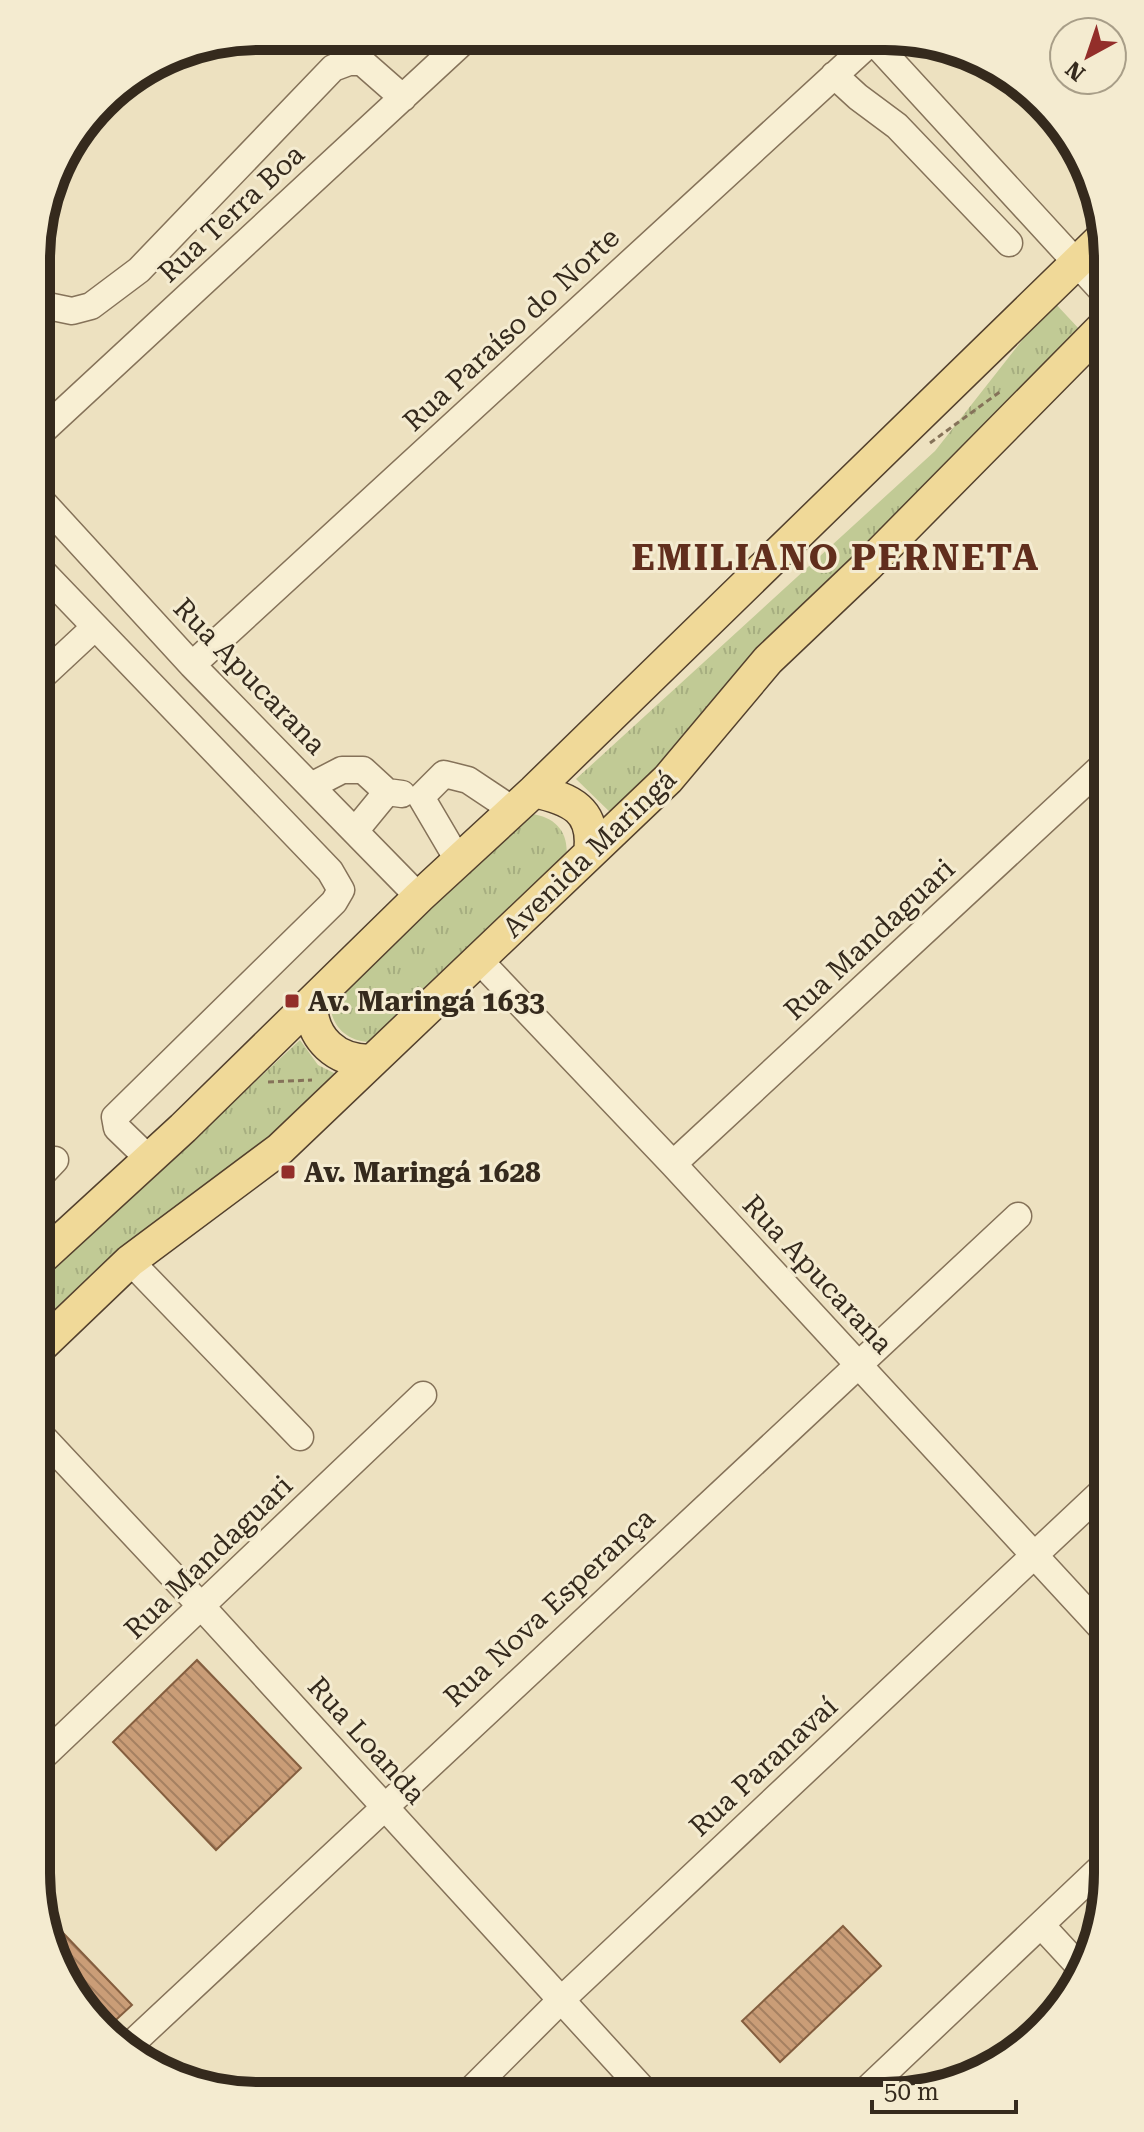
<svg xmlns="http://www.w3.org/2000/svg" width="1144" height="2132" font-family="'Roboto Serif',serif">
  <style>
    .grass { fill: url(#grass-tufts) }
    .building { fill: url(#building-back-hatch); stroke: #845e3f; stroke-width: 2 }
    .lines { fill: none; stroke-linecap: round; stroke-linejoin: round }
    .minor-casing { stroke: #857259; stroke-width: 29 }
    .major-casing { stroke: #53402d; stroke-width: 35 }
    .path { stroke: #857259; stroke-width: 3; stroke-dasharray: 6 4; stroke-linecap: butt }
    .minor { stroke: #f8efd3; stroke-width: 26 }
    .major { stroke: #f0d998; stroke-width: 32 }
    .poi-dot { fill: #932e2a; stroke: #f4ebd0; stroke-width: 3 }
    .labels { text-anchor: middle; stroke-width: 6; stroke-linejoin: round; paint-order: stroke }
    .street-label { font-size: 28px; fill: #352a1d; stroke: #f4ebd0 }
    .poi-label { font-size: 28px; font-weight: bold; fill: #352a1d; stroke: #f4ebd0; text-anchor: start }
    .district-label { font-size: 36px; font-weight: bold; letter-spacing: 2px; fill: #612e1d; stroke: #f4ebd0 }
    .rim { fill: none; stroke: #352a1d; stroke-width: 10 }
  </style>
  <defs>
    <pattern id="grass-tufts" width="24" height="20" patternUnits="userSpaceOnUse" patternTransform="scale(2)"><rect width="24" height="20" fill="#c1ca95"/><path d="M3 7l-1-3M5 7V3M7 7l1-3M15 17l-1-3M17 17v-4M19 17l1-3" fill="none" stroke="#a6ae80"/></pattern>
    <pattern id="building-back-hatch" width="6" height="6" patternUnits="userSpaceOnUse" patternTransform="scale(2)"><rect width="6" height="6" fill="#ca9d77"/><path d="M-1 5l2 2M0 0l6 6M5-1l2 2" fill="none" stroke="#a58061"/></pattern>
  </defs>
  <rect width="100%" height="100%" fill="#ede1c0"/>
  <path class="grass" d="M1053,301L1081,331L615,817L576,779L935,451Z
    M531,814C557,817 570,834 566,860L371,1042C348,1042 331,1027 330,1003Z
    M300,1040L318,1065L336,1074L269,1138L37,1331V1285Z"/>
  <path class="building" d="M197,1660L301,1768L216,1850L113,1742Z
    M42,1911L132,2005L105,2030L48,1945Z
    M843,1926L881,1966L780,2062L742,2021Z"/>
  <g class="lines">
    <defs>
      <path id="minor" d="M872,40L1108,297
        M834,75L858,97L897,126L1009,243
        M38,304L72,311L91,306L139,270L333,68L349,62H362L403,98
        M38,435L468,37
        M38,497L192,665L419,897
        M37,566L330,871L341,890L334,902L115,1117L117,1128L149,1159
        M192,665L873,40
        M37,681L95,627
        M311,786L342,770H363L387,792
        M355,831L387,792L402,794
        M458,860L421,797L444,774L468,780L513,810
        M478,959L673,1164L1108,1635
        M673,1164L1108,761
        M37,1179L55,1160
        M130,1261L300,1437
        M36,1430L202,1607L648,2095
        M36,1763L423,1395
        M1041,1925L1078,1965
        M127,2048L1018,1216
        M466,2095L560,2001L1108,1486
        M860,2096L1107,1862"/>
      <path id="major" d="M534,791C571,799 596,810 590,853
        M311,1005C312,1039 336,1061 370,1061
        M37,1262L183,1128L419,897L534,791L1104,236
        M37,1350L130,1261L280,1149L668,779L768,660L868,565L1108,322"/>
    </defs>
    <use href="#minor" class="minor-casing"/>
    <use href="#major" class="major-casing"/>
    <path class="path" d="M930,443L1001,391
      M268,1082L312,1080"/>
    <use href="#minor" class="minor"/>
    <use href="#major" class="major"/>
  </g>
  <g class="poi-dot">
    <rect x="284" y="993" width="16" height="16" rx="4"/>
    <rect x="280" y="1164" width="16" height="16" rx="4"/>
  </g>
  <g class="labels">
    <g class="street-label">
      <text transform="translate(231 213) rotate(-43)" y="10">Rua Terra Boa</text>
      <text transform="translate(511 329) rotate(-43)" y="10">Rua Paraíso do Norte</text>
      <text transform="translate(250 676) rotate(46)" y="10">Rua Apucarana</text>
      <text transform="translate(589 853) rotate(-44)" y="10">Avenida Maringá</text>
      <text transform="translate(869 939) rotate(-43)" y="10">Rua Mandaguari</text>
      <text transform="translate(818 1274) rotate(47)" y="10">Rua Apucarana</text>
      <text transform="translate(208 1557) rotate(-44)" y="10">Rua Mandaguari</text>
      <text transform="translate(549 1607) rotate(-43)" y="10">Rua Nova Esperança</text>
      <text transform="translate(367 1740) rotate(48)" y="10">Rua Loanda</text>
      <text transform="translate(763 1766) rotate(-43)" y="10">Rua Paranavaí</text>
    </g>
    <g class="poi-label">
      <text x="308" y="1011">Av. Maringá 1633</text>
      <text x="304" y="1182">Av. Maringá 1628</text>
    </g>
    <g class="district-label">
      <text x="836" y="570">EMILIANO PERNETA</text>
    </g>
  </g>
  <path d="M0 0H1144V2132H0ZM259 50H885A209 209 0 0 1 1094 259V1873A209 209 0 0 1 885 2082H259A209 209 0 0 1 50 1873V259A209 209 0 0 1 259 50Z" fill="#f4ebd0" fill-rule="evenodd"/>
  <path class="rim" d="M259 50H885A209 209 0 0 1 1094 259V1873A209 209 0 0 1 885 2082H259A209 209 0 0 1 50 1873V259A209 209 0 0 1 259 50Z"/>
  <g transform="translate(1088 56) rotate(220)"><circle r="38" fill="#f4ebd0" stroke="#a89e88" stroke-width="2"/>
  <path d="M0-6L14 30L0 20L-14 30Z" fill="#932e2a"/>
  <text y="-12" font-size="22" font-weight="bold" text-anchor="middle" fill="#352a1d">N</text>
  </g>
  <path d="M872 2100v12h144v-12" fill="none" stroke="#352a1d" stroke-width="4"/>
  <text x="884" y="2100" font-size="24" fill="#352a1d" stroke="#f4ebd0" stroke-width="6" paint-order="stroke">50 m</text>
</svg>
